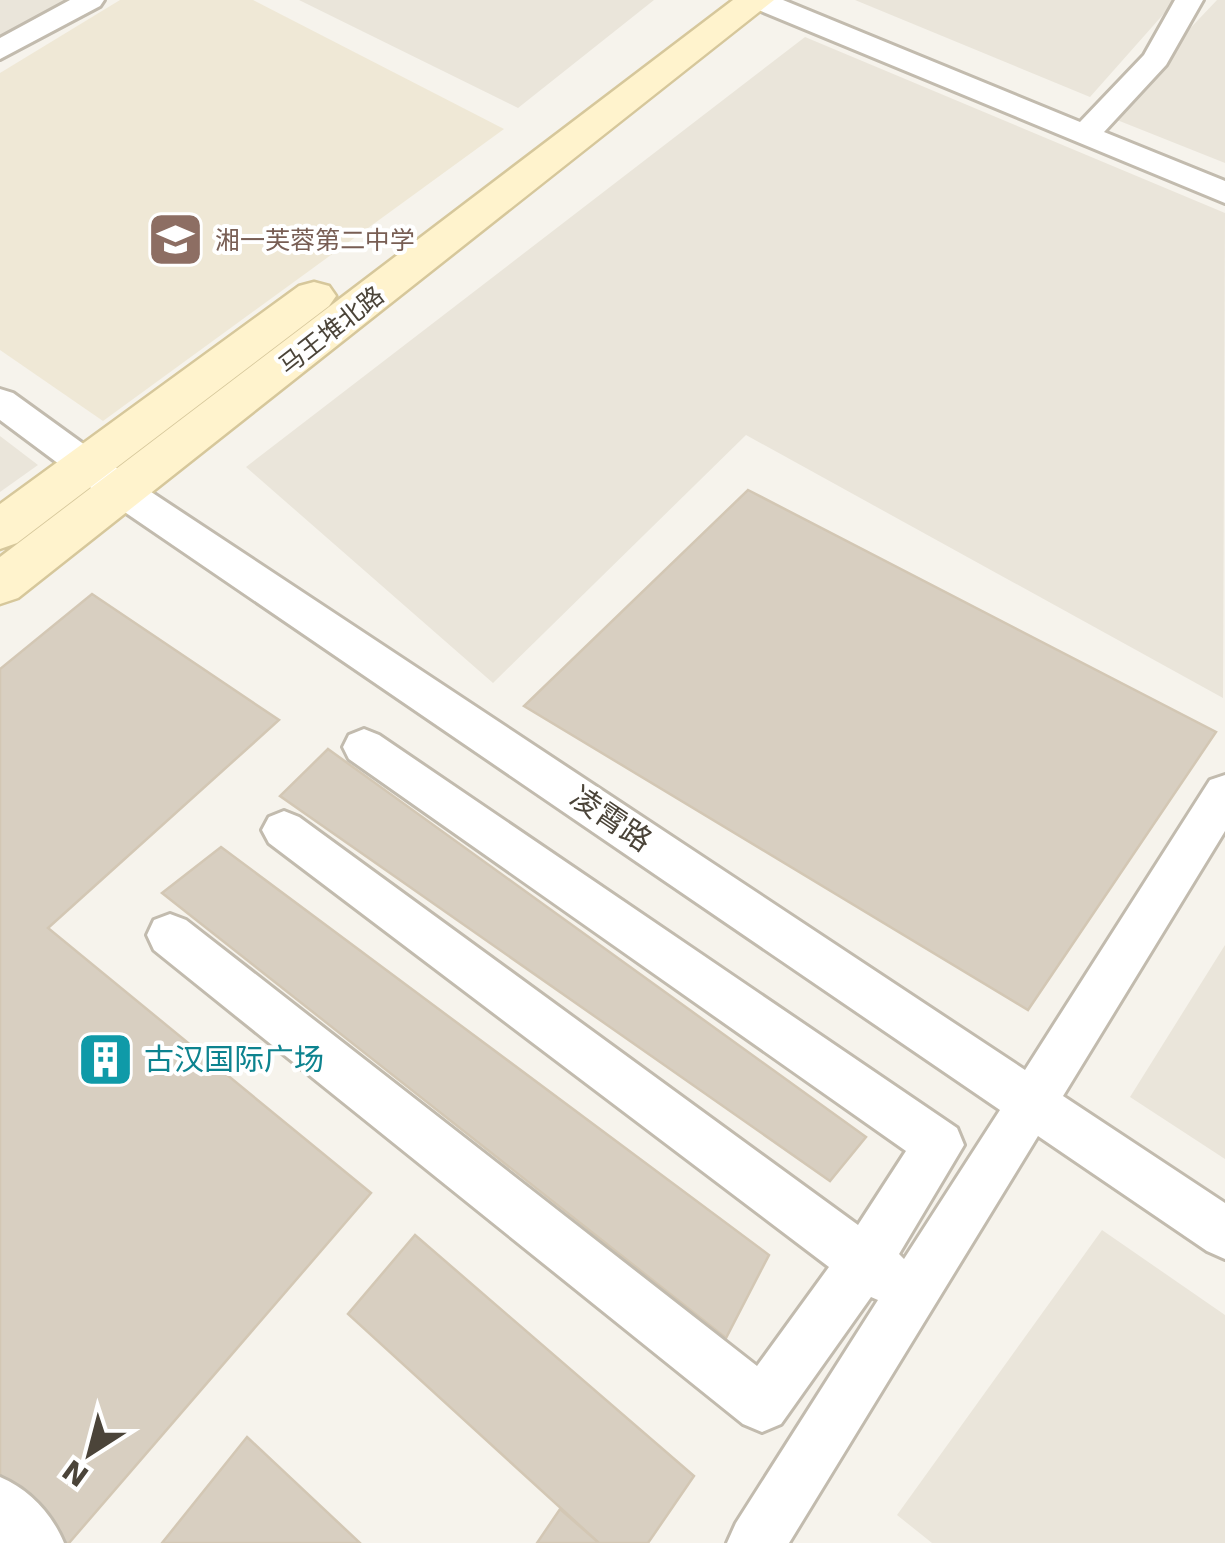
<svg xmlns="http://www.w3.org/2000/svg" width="1225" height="1543" font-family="'DejaVu Sans','Noto Sans SC',sans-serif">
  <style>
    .residential { fill: #eae5da }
    .education { fill: #efe8d6 }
    .building { fill: #d8cfc1; stroke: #d3c7b4; stroke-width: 2.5 }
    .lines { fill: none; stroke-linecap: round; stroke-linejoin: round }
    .street-casing { stroke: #c2bbae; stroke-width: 6 }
    .secondary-casing { stroke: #d6c79b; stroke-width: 5 }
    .street { fill: #fff; fill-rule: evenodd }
    .secondary { fill: #fff3cd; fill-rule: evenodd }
    .labels { text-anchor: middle; stroke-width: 8; stroke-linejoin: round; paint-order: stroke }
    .far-education-label { font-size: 25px; fill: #785e54; stroke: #fff; text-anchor: start }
    .far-street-label { font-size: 25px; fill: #4b4439; stroke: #fff }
    .street-label { font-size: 30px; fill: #4b4439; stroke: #fff }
    .culture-label { font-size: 30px; fill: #0d838f; stroke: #fff; text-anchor: start }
  </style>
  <rect width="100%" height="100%" fill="#f6f3ec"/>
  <path class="residential" d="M0,0H95L0,53Z
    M299,0H654L518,108Z
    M855,0H1176L1090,97Z
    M1217,0H1225V163L1107,116Z
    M805,37L1225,213L1223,698L746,435L493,683L246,467Z
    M0,436L38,465L0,492Z
    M1225,945V1159L1130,1097Z
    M1102,1230L1225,1315V1543H932L897,1515Z"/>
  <path class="education" d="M120,0H253L504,129L103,421L0,350V73Z"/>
  <path class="building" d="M748,490L1216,732L1028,1010L524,706Z
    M92,594L279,720L48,928L371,1193L69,1543H63L0,1474V669Z
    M328,749L866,1137L830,1181L280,796Z
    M221,847L769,1255L726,1338L162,893Z
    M415,1235L694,1476L648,1543H599L348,1314Z
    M247,1437L360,1543H162Z
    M560,1509L599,1543H537Z"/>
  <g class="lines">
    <defs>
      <path id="street" d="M70,0H104L100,6L0,59V38Z
        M745,0H783L1080,122L1144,55L1175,0H1203L1166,65L1104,132L1225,181V203L749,6Z
        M0,389L13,393L136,482L1025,1070L1210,780L1225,775V831L1063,1096L1225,1203V1259L1207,1251L1038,1136L789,1543H727L736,1523L878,1300L871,1297L781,1424L762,1432L743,1424L154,950L147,935L154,920L170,914L186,920L757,1366L829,1267L269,843L262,830L269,817L284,811L299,817L858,1225L906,1151L349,759L343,747L349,735L364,729L379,735L957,1128L964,1145L899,1254L904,1259L1000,1110L110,502L0,420Z
        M0,1477C29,1489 52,1514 64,1543H0Z"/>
      <path id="secondary" d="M733,0H774L18,598L0,604V557Z
        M314,282L329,286L336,296L329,306L17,543L0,549V504L299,286Z"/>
    </defs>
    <use href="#street" class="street-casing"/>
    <use href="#secondary" class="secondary-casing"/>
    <use href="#street" class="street"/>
    <use href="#secondary" class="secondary"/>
  </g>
  <defs>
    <symbol id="school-square" viewBox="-11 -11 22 22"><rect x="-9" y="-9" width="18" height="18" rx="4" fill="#8d6e63" stroke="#fff"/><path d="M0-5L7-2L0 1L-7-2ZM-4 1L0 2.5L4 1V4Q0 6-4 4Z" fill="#fff"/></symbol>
    <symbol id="building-square" viewBox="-11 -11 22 22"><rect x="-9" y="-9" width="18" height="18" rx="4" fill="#0f9aa8" stroke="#fff"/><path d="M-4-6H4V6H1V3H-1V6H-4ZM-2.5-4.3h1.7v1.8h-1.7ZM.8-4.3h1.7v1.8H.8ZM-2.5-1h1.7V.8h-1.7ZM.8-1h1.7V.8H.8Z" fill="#fff"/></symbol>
  </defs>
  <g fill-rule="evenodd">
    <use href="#school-square" x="144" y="208" width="63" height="63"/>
    <use href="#building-square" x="74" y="1028" width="63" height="63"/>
  </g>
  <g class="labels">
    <g class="far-education-label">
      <text x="215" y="249">湘一芙蓉第二中学</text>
    </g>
    <g class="far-street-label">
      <text transform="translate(331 330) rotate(-38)" y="9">马王堆北路</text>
    </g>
    <g class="street-label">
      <text transform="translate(611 819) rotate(34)" y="10">凌霄路</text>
    </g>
    <g class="culture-label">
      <text x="144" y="1070">古汉国际广场</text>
    </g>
  </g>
  <g transform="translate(90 1453) rotate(216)" stroke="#ffffff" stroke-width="8" paint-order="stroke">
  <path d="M0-8L18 38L0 25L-18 38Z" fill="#4b4439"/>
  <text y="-15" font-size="28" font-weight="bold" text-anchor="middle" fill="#4b4439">N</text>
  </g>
</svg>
